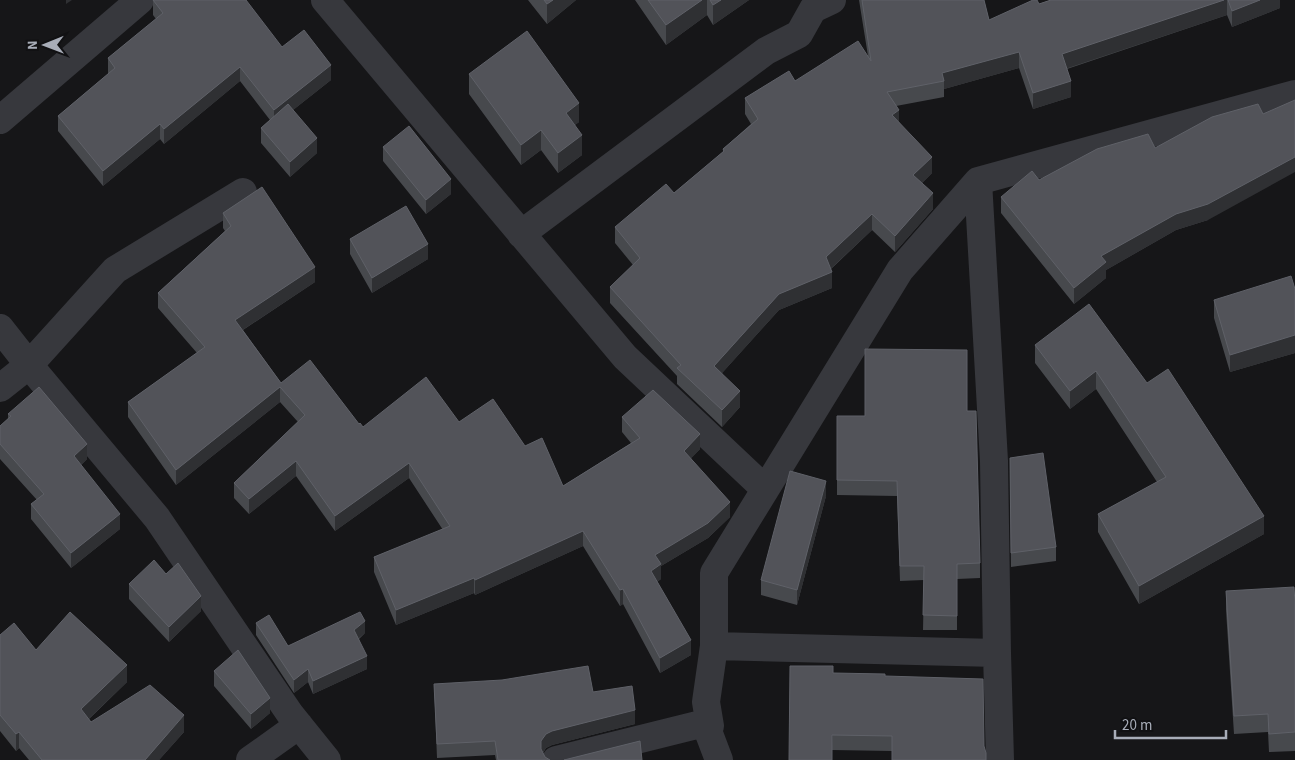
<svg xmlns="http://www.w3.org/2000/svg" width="1295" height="760" font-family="'Source Sans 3',sans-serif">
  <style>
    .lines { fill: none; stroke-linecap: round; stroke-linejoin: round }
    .minor { stroke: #37383d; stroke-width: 28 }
    .wall { fill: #47494d }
    .shaded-wall { fill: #2f3033 }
    .building { fill: #525359; stroke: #5f6168 }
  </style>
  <rect width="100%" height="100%" fill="#161618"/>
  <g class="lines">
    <path class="minor" d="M325,0L625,357L765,489
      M0,120L140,0
      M978,181L994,461L997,653L1000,760
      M521,234L766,51L799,34L813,9L832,0
      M0,328L29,365L157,518L290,714L327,760
      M0,388L29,365L115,270L243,192
      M714,646L997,653
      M250,760L299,725
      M556,760L705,723
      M719,760L705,723L710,726L706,702L714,646V573L900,270L978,181L1295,94"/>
  </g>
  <path class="wall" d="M153,0L282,47L331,80L293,110L317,153L290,177L261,143V128L270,120L240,81L164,144L160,139L103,186L58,131V116L108,74V58L156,19L153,15Z
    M528,0H576L547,24Z
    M635,0H749L713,25L707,15L666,45Z
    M859,0H984L989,20L1051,0H1280V8L1232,27L1227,15L1067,69L1071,97L1033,109L1019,68L944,89V97L896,106L899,122L932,173L922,183L933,209L895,252L872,230L831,269L832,288L779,310L722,373L740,407L722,427L677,384V376L610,303V287L633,265L615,243V227L674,193L723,152V149L751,124L745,114V98L868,56Z
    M469,74L579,122L575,125L582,155L558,173L541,150L521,165L469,94Z
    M383,147L451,194L426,214L383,161Z
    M1155,148L1208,220L1176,230L1106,270V278L1074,304L1001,213V197L1039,180Z
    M223,213L315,282L243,330L281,383L363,427L459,422L525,446L563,486L631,443L622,432V417L700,449L691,458L730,517L708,538L661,566V579L657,582L691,655L660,673L623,604L620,606L583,546L475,595L474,593L396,625L374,572V557L443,530L409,478L335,531L296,476L249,514L234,498V483L298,422L280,402L176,485L128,417V402L197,353L158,308V293L225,231L223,228Z
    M350,239L428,259L372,293L350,254Z
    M1214,300L1295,353L1230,372L1214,318Z
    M1035,345L1147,383L1264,534L1139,604L1098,532V514L1157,482L1096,389L1070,409L1035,363Z
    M967,411L980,563V578L957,579V630H923L924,580L900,581L897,496L837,495V416H865Z
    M8,414L87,459L81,465L120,529L71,568L31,519V504L37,500L0,459V426L8,419Z
    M1010,458L1056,547V561L1011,567Z
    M826,496L797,605L761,595V580Z
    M166,574L201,611L169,642L129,599V584Z
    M1226,591L1295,604V751L1269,752L1268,732L1234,734L1226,610Z
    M256,623L288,646L365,633L359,639L367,669L313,694L308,682L294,693L256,635Z
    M0,635L36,650L127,682L89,719L91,722L184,732L159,760H29L19,748L16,751L0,731Z
    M214,671L270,713L251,729L214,686Z
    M833,673L885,676L984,746L892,751L832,750Z
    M434,684L593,692L635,724L552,745L546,748L543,753L545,757L550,760H496L495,755L437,758Z"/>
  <path class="shaded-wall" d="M66,0H72L66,4Z
    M553,0H576L547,24V4Z
    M702,0H707V15L666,45V25Z
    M721,0H749L713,25V5Z
    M1224,0H1227V15L1062,70V54Z
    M1260,0H1280V8L1232,27V11Z
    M1019,52V68L944,89V81L942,73Z
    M331,65V80L274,125V110Z
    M240,67V81L164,144V129Z
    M1071,81V97L1033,109V93Z
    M579,103V122L566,132V113Z
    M899,110V126L892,115Z
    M160,124V139L103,186V171Z
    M541,130V150L521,165V145Z
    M582,135V155L558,173V153Z
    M317,138V153L290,177V162Z
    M932,157V173L913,191V175Z
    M1295,157V172L1208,220L1176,230L1106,270V278L1074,304V288L1101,256L1176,214Z
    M451,179V194L426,214V200Z
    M933,193V209L895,252V236Z
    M872,214V230L826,273V257Z
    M428,244V259L372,293V278Z
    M315,267V282L235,335V320Z
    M832,272V288L779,310L714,382V366L779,294Z
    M1295,335V353L1230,372V355Z
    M1096,371V389L1070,409V391Z
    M280,387V402L176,485V470Z
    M740,391V407L722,427V410Z
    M700,434V449L684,466V451Z
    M87,444V459L74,471V456Z
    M296,461V476L249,514V499Z
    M409,463V478L335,531V516Z
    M826,481V496L797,605V590Z
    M730,502V517L708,538L661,566V579L651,586V571L655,555Z
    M120,514V529L71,568V553Z
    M1264,516V534L1139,604V586Z
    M583,531V546L475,595V580Z
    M474,578V593L396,625V610Z
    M623,589V604L620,606V590Z
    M201,596V611L169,642V627Z
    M365,621V633L354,642V630Z
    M691,640V655L660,673V658Z
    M367,656V669L313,694V681Z
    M127,665V682L81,726V709Z
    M308,669V682L294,693V680Z
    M270,698V713L251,729V714Z
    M635,710V724L552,745L546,748L541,755V760V741L546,734L552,731Z
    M184,715V732L159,760H145Z
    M19,732V748L16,751V734Z"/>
  <path class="building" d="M153,0H246L282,47L304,30L331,65L274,110L240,67L164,129L160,124L103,171L58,116L115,68L108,58L163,13Z
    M544,0H553L547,4Z
    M648,0H702L666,25Z
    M710,0H721L713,5Z
    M862,0H984L989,20L1033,0H1037L1039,4L1051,0H1224L1062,54L1071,81L1033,93L1019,52L942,73L944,81L887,92L899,110L892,115L932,157L913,175L933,193L895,236L872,214L826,257L832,272L779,294L714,366L740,391L722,410L677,368L681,365L610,287L640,258L615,227L666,184L674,193L724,151L723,149L758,119L745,98L789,71L795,81L858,41L871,61Z
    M1228,0H1260L1232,11Z
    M527,31L579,103L566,113L582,135L558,153L541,130L521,145L469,74Z
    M1295,100V157L1208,204L1176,214L1101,256L1106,262L1074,288L1001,197L1032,171L1039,180L1097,149L1148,134L1155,148L1212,117L1258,104L1263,114Z
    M288,104L317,138L290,162L261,128Z
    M409,126L451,179L426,200L383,147Z
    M262,187L315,267L235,320L281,383L310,360L359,424L360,423L363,427L426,377L459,422L493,399L525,446L542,438L563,486L640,438L622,417L653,390L700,434L684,451L730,502L708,523L655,555L661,564L651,571L691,640L660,658L623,589L620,590L583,531L475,580L474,578L396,610L374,557L450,526L409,463L335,516L296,461L249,499L234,483L305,415L280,387L176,470L128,402L205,347L158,293L231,226L223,213Z
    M406,206L428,244L372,278L350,239Z
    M1291,276L1295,289V335L1230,355L1214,300Z
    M1089,304L1147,383L1168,369L1264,516L1139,586L1098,514L1166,477L1096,371L1070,391L1035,345Z
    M865,349L967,350V411H976L980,563L957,564V616L923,615L924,566H900L897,481L837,480V416H865Z
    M39,387L87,444L74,456L120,514L71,553L31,504L44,494L0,444V426L11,416L8,414Z
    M1043,453L1056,547L1011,553L1010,458Z
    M790,471L826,481L797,590L761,580Z
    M154,560L166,574L178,563L201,596L169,627L129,584Z
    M1294,587L1295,604V732L1269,734L1268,714L1234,716L1226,591Z
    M70,612L127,665L81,709L91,722L150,685L184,715L145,760H42L19,732L16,734L0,715V635L14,623L36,650Z
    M360,612L365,621L354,630L367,656L313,681L308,669L294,680L256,623L269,615L288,646Z
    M238,650L270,698L251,714L214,671Z
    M588,666L593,692L632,686L635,710L552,731L546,734L541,741V749L545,757L550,760H498L495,741L437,744L434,684L502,680Z
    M790,666H833V673L885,674V676L983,679L984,746L986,753V760H892V736L832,735V760H789Z
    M640,741L642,760H564Z"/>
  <g transform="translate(45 45) rotate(269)" stroke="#111113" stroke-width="4" paint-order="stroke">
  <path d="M0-4L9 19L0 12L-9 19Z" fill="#a8adb8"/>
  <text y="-8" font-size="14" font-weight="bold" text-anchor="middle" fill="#a8adb8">N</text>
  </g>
  <path d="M1115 730v8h111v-8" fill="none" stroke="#a8adb8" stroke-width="2.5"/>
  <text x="1122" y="730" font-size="15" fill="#a8adb8" stroke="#111113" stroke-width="4" paint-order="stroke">20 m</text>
</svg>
